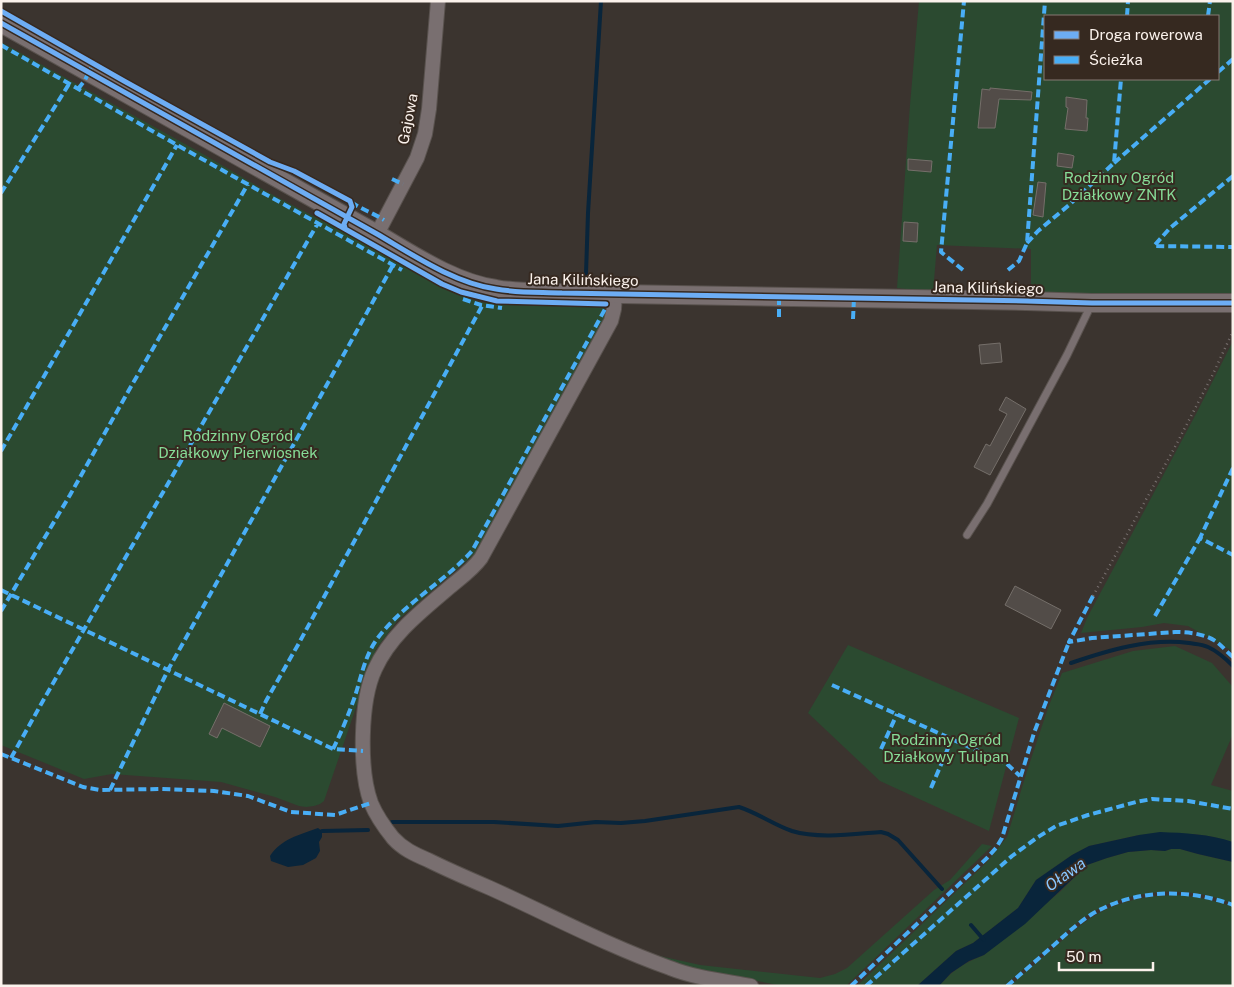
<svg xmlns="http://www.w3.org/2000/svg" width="1234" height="987" font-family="'Public Sans',sans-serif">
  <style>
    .green { fill: #2b4a30; fill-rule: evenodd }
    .water { fill: #09253b }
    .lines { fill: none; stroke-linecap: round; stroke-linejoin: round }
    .stream { stroke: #09253b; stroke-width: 4 }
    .building { fill: #524c48; stroke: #756f6a }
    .service-casing { stroke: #59524e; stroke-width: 9 }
    .minor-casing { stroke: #59524e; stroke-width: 16 }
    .tertiary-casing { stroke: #59524e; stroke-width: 20 }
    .path { stroke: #78706f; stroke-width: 2.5; stroke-dasharray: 1 4; stroke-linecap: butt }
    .service { stroke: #796f70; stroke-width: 7 }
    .minor { stroke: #796f70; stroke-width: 14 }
    .tertiary { stroke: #796f70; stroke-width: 18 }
    .quiet { stroke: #49aef6; stroke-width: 4; stroke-dasharray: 8 4; stroke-linecap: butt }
    .cycleway-casing { stroke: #362920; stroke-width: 8 }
    .cycleway { stroke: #6dadf4; stroke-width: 5 }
    .labels { text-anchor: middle; stroke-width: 4; stroke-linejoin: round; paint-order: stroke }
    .street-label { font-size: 15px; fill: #fbf2ec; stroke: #362920 }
    .park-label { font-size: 15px; fill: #86dc97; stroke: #362920 }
    .water-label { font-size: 16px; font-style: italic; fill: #88c6fe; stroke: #362920 }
  </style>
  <rect width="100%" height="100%" fill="#3b342f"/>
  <path class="green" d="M919,1H1233V293L1046,295L1033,293L1031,289V249L937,245L933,292L897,288L910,105ZM1045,16H1218V79H1045Z
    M1,42L203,154L264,190L379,251L435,283L460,295L479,302L507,305L602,306L607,313L476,553L398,620L376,649L324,801L320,804L314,806L306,807L299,806L275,797L221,782L112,774L84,779L1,745Z
    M1233,341V653L1229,649L1188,626L1164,623L1142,627L1081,633L1087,618L1197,412Z
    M848,645L1019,718L989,831L880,781L808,713Z
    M1175,646L1212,663L1233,687V734L1211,785L1233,791V843L1214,837L1194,834L1139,835L1089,846L1072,855L1036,880L1018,908L973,943L956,951L917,986H857L987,862L1007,837L1027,771L1048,708L1062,673L1133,651Z
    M982,844L992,846L846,986H783L690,968L673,963L651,954L700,965L820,978L835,974L847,968L934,890L950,880Z
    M1171,849H1180L1198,854L1233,862V904C1195,887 1150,888 1111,903C1097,908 1084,917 1072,927L1004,986H939C953,970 964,963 984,955L1061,891L1087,865L1107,858L1128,852L1151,850L1165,851Z
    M1179,895C1197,897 1215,900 1233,907V986H1010C1024,973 1039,960 1054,948C1069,934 1085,920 1103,911C1127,899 1152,895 1179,895Z"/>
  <path class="water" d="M318,828L322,831V837L319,842L320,851L316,858L303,865L288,867L271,861L270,856C281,839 299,835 318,828Z
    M1160,832C1185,833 1209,834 1233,842V862L1198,854L1180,849H1171L1165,851L1151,850L1128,852L1107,858L1087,865L1025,924L984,955L969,961L951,973L939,986H917L956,951L973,943L1018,908L1036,880L1072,855L1089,846L1139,835Z"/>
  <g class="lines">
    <path class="stream" d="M586,274L588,213L601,1
      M1071,663C1109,650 1149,638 1189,643C1195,644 1202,644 1208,647C1217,651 1226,659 1233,666
      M392,822H494L558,826L596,822L621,823L645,821L739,807C758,813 774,825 792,831C818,839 854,834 881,832L888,834L898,840L942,889
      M322,831L368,830
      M971,925L984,940"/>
  </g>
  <path class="building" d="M990,88L1032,92L1031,100L999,99L995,128H978L982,89L990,90Z
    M1066,97L1087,100L1086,118H1088L1087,131L1065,129L1068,108L1066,107Z
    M1058,153L1071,155L1074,156L1072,168L1057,166Z
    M908,159L932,161L931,172L908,170Z
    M1038,182L1046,183L1043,217L1033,215Z
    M904,222L918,223L917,242L903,241Z
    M1000,343L1002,362L981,364L979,345Z
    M1006,397L1026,409L990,475L974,467L986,444L990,446L1007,414L999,410Z
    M1015,586L1061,610L1051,629L1005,605Z
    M224,703L270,726L260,747L222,728L217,738L209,734Z"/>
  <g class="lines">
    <defs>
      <path id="service" d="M967,535L987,504L1067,355L1092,303"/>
      <path id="minor" d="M377,234L417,158L425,134L429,109L438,1
        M615,294L614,309L611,321L481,558C473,569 462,577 451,586C422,611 391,634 375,669C360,701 359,770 371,803C376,815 385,828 393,838C403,849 414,854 428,860C448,870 469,879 490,888C550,915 608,946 670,968C695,978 724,981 751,986"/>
      <path id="tertiary" d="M1,23L377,234C413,255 454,283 496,289C517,293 540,292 562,293L1026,301L1092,303H1233"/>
    </defs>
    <use href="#service" class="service-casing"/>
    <use href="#minor" class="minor-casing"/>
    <use href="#tertiary" class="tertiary-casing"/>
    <path class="path" d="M1093,596L1176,445L1213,374L1233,331"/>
    <use href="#service" class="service"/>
    <use href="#minor" class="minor"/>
    <use href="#tertiary" class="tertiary"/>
    <path class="quiet" d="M1127,16L1128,1
      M1208,16L1210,1
      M1,45L177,145L402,270
      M1218,72L1233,59
      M78,89L85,80L91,68
      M1114,163L1210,79
      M1233,176L1170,228L1154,246L1233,247
      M392,179L403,184
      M1,193L69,84
      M351,202C361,209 373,213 384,220
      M1027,243L1038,231L1069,205L1114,163L1121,79
      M963,270L941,252L964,1
      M1008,270L1019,261L1027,243L1045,1
      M463,299L481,305L502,308
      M779,317V297
      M853,319L854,298
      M1,451L177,145
      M1233,468L1200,538L1233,555
      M1,590L333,749L363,751
      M1093,596L1069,642L1092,638L1175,632C1189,632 1207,634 1218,643C1223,647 1228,653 1233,657
      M1,611L70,495L129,390L248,184
      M1155,616L1200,538
      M832,685L1007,764L1020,776
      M260,714L266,701L299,643L482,306
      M333,749C341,733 348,716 354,699C361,679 364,657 377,639C403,604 443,583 472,551L598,322L605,309L606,304L603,303
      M881,749L897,714
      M1,754L83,787L100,790L161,789L214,791L248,796L291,812L335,815L371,803
      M11,758L44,699L318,223
      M931,788L952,739
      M110,790L168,670L359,327L393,265
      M851,986L987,858L996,848L1002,838L1034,733L1069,642
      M866,986L1012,856L1038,837L1056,826L1088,815L1136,802L1152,799L1188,801L1233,809
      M1007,986C1023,972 1038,959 1054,945C1066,934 1078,923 1092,914C1135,889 1187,888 1233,905"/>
    <defs>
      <path id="cycleway" d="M1,11L124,81L270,162L294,171L350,201L352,207L344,224L345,228
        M1,23L377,234C413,255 454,283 496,289C517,293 540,292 562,293L1026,301L1092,303H1233
        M317,213L442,284L461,292L497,301L606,304"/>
    </defs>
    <use href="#cycleway" class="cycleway-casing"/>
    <use href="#cycleway" class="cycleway"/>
  </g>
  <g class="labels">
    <g class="street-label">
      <text transform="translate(408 119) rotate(-79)" y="5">Gajowa</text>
      <text transform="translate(583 280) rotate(1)" y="5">Jana Kilińskiego</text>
      <text transform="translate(988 288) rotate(1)" y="5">Jana Kilińskiego</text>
    </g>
    <g class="park-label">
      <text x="1119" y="183">Rodzinny Ogród<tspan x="1119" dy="17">Działkowy ZNTK</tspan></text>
      <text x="238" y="441">Rodzinny Ogród<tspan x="238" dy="17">Działkowy Pierwiosnek</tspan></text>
      <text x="946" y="745">Rodzinny Ogród<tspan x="946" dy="17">Działkowy Tulipan</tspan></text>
    </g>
    <g class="water-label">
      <text transform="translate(1065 874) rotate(-35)" y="6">Oława</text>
    </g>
  </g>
  <rect width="1234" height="987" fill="none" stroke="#fbf2ec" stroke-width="5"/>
  <rect x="1044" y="15" width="175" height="65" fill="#362920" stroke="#857972"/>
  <rect x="1054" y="31" width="25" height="8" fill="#6dadf4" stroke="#857972"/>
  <text x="1089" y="40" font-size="15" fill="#fbf2ec">Droga rowerowa</text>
  <rect x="1054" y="56" width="25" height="8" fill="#49aef6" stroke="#857972"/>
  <text x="1089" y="65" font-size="15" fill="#fbf2ec">Ścieżka</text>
  <path d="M1059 962v8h94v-8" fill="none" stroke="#fbf2ec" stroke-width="2.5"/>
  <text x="1066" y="962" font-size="15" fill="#fbf2ec" stroke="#362920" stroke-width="4" paint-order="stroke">50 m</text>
</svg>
